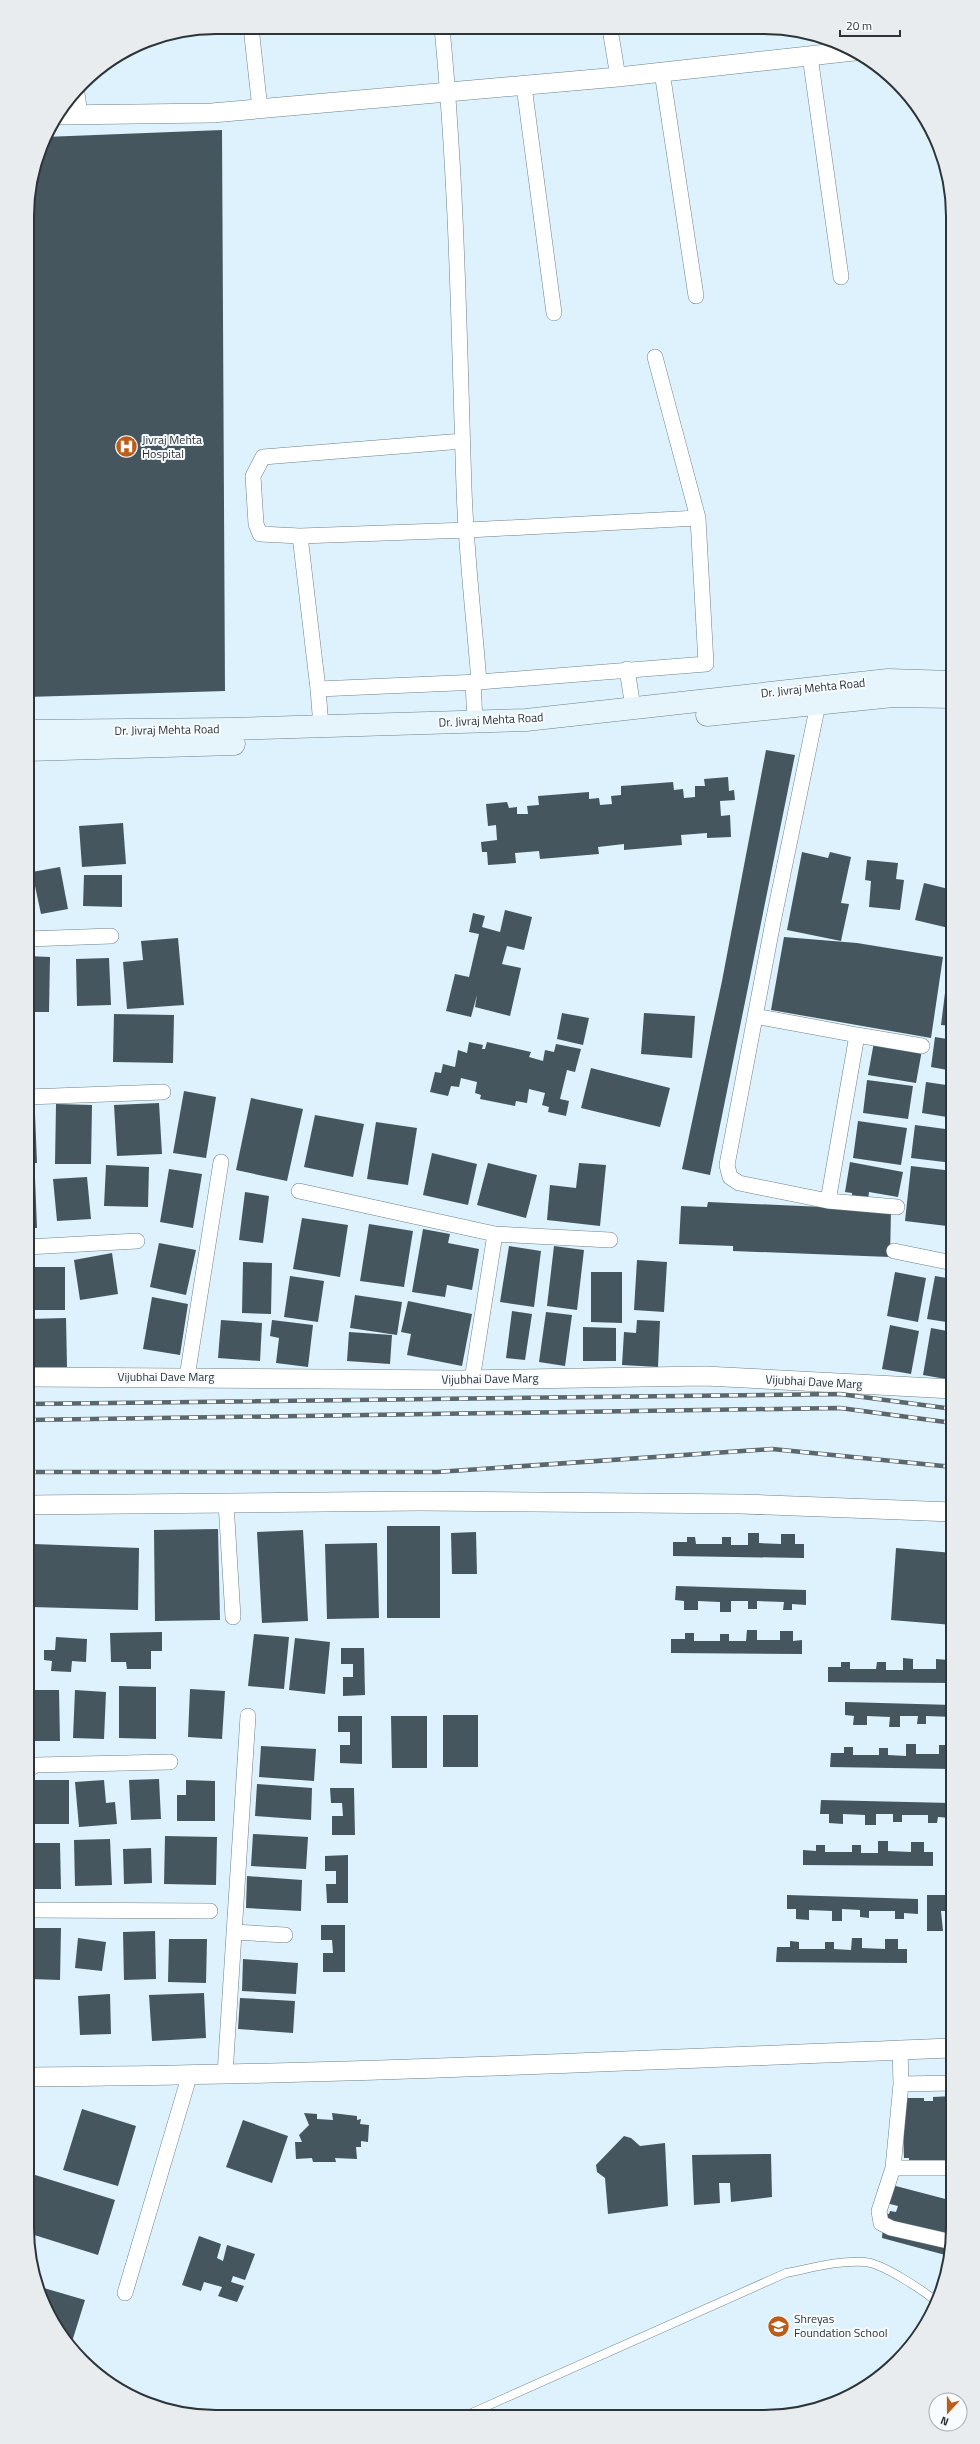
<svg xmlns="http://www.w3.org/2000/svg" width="980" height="2444" font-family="'Titillium Web',sans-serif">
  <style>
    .building { fill: #45565f }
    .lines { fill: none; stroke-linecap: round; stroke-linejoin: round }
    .service-casing { stroke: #6e818a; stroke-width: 9 }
    .minor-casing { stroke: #6e818a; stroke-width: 16 }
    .tertiary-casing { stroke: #6e818a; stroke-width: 20 }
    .secondary-casing { stroke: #6e818a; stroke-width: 23 }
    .service { stroke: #fff; stroke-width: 8 }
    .minor { stroke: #fff; stroke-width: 15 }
    .tertiary { stroke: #fff; stroke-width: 19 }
    .secondary { stroke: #e6f5fc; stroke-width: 22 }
    .rail-casing { stroke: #5b676c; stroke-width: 4.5 }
    .rail { stroke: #f8fcfe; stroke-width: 3; stroke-dasharray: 9; stroke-linecap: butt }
    .labels { text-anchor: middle; stroke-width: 4; stroke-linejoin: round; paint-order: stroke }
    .poi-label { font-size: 12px; fill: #2c3438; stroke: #f8fcfe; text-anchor: start }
    .street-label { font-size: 12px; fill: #2c3438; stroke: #f8fcfe }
    .rim { fill: none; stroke: #2c3438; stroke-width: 2 }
  </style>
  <rect width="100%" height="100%" fill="#ddf2fc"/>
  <path class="building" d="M222,130L225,691L27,697V204L45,137Z
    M766,750L795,755L710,1175L682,1169L722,981Z
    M728,777L729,791L734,790L735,800L720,801L721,816L730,815L731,837L707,838V833L681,835L682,845L624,850V844L598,847L599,854L540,859L539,851L515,853L516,863L488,865L487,852H482L481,842L497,840L496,825L488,826L486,804L507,802L509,808L517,807V814H528L527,806L539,805L538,796L589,792V799L599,798L600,805L612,804L611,796L621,795V786L673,782L674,790L683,789L684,798L695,797V786H705L704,779Z
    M123,823L126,864L82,867L79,826Z
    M802,852L828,858L830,852L851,857L841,903L849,904L841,941L787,930Z
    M867,860L898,863L896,879L904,880L900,910L869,907L871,881L865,880Z
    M60,867L68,909L41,914L32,872Z
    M84,875H122V907L83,906Z
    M924,883L953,890V929L915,920Z
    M505,910L532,917L524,950L507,946L502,964L521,968L510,1016L475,1007L477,995L471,1017L446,1011L455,974L469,977L479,934L469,932L473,913L485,916L482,927L500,932Z
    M784,937L857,943L943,957L931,1038L771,1010Z
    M178,938L184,1005L127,1009L123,962L143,960L141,941Z
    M27,956L50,957L49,1012H27Z
    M109,958L111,1005L77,1006L76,959Z
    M953,961V981L949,980Z
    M946,985H953V1026L941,1025Z
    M562,1013L589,1018L583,1045L557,1039Z
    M644,1013L695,1016L692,1058L641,1054Z
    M114,1014L174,1015L173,1063L113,1062Z
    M935,1037L953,1040V1071L931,1067Z
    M469,1042L483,1045L482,1049H485L487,1042L531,1052L529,1057L543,1061L545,1050L554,1052L556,1044L581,1049L575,1072L567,1070L560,1099L569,1101L566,1116L548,1112L549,1107L542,1105L545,1093L529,1089L527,1103L516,1101L515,1106L480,1099L481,1095L475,1093L477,1082L461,1078L459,1087L451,1086L448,1096L430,1092L435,1072L441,1073L443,1064L455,1067L458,1050L467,1053Z
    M874,1042L922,1050L916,1083L868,1075Z
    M591,1068L670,1088L660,1127L581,1108Z
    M867,1080L913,1086L908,1119L863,1113Z
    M926,1082L953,1086V1118L922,1113Z
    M184,1091L216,1097L206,1158L173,1153Z
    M251,1098L303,1109L287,1181L236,1170Z
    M159,1103L162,1154L117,1156L114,1105Z
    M56,1104L92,1105L91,1164H55Z
    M27,1114H35L37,1163H27Z
    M315,1115L364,1124L353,1177L304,1167Z
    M858,1121L907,1128L901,1165L853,1158Z
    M376,1122L417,1128L408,1185L367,1179Z
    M915,1125L953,1130V1163L911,1158Z
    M432,1153L477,1164L468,1205L423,1195Z
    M850,1162L903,1172L898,1197L869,1192L868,1201L852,1198V1193L845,1192Z
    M488,1163L537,1175L526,1218L477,1205Z
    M579,1163L606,1165L600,1226L547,1220L550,1185L576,1188Z
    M106,1165L149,1167L148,1207L104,1206Z
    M911,1166L953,1171L947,1226L905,1221Z
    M169,1169L202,1174L193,1228L160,1222Z
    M87,1177L91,1219L57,1221L53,1179Z
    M27,1178H35L37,1228H27Z
    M245,1192L269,1196L263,1243L239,1240Z
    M708,1202L891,1210L890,1257L733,1251V1246L679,1244L681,1206L707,1207Z
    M302,1218L348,1225L340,1277L293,1269Z
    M369,1224L413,1231L404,1287L360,1281Z
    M423,1229L450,1234L448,1243L479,1249L472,1290L447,1285L445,1297L412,1292Z
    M159,1243L196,1250L186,1295L150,1287Z
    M509,1246L541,1251L534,1307L500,1302Z
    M554,1246L584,1250L577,1310L547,1306Z
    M112,1253L118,1294L80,1300L74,1260Z
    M637,1260L667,1262L664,1312L634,1310Z
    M243,1262L272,1263L271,1314L242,1313Z
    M27,1267H65V1310H27Z
    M591,1272H622V1323L591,1322Z
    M895,1272L926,1278L918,1322L887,1316Z
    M290,1276L324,1281L318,1322L284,1317Z
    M935,1276L953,1279V1323L927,1319Z
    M355,1295L402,1302L397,1335L350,1328Z
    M152,1297L188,1304L180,1355L143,1349Z
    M408,1301L472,1314L462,1366L407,1355L411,1334L401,1332Z
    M512,1311L532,1314L525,1360L506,1358Z
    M546,1312L572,1315L565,1366L539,1362Z
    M66,1318L67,1367L30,1368L28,1319Z
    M221,1320L262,1323L260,1361L218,1358Z
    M272,1320L313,1325L308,1367L276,1363L279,1338L270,1336Z
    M637,1320L660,1321L658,1367L622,1365L624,1332L636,1333Z
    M890,1325L919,1331L911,1374L882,1369Z
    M583,1327L616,1328V1361H583Z
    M931,1328L953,1332L951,1380L923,1375Z
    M349,1332L392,1335L390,1364L347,1361Z
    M387,1526H440V1618H387Z
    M218,1529L220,1620L155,1621L154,1530Z
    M303,1530L308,1621L262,1623L257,1532Z
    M476,1532L477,1574H452L451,1533Z
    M748,1533H759V1543L781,1544V1534H795V1544H804V1558L673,1556V1542H687V1537H695L696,1544H722V1537H731V1545H748Z
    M377,1543L379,1618L327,1619L325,1544Z
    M34,1544L139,1548L138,1610L32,1607Z
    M896,1548L953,1553V1625L891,1620Z
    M676,1586L806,1590V1605L792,1604V1610H783L784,1602L757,1601V1609H748V1601H731V1612H720V1602L698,1601V1610H684V1601L675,1600Z
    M747,1630H757V1640H780V1631H793V1641L802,1640V1654L671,1653V1639H685V1633H694V1641H720V1634H729V1641H746Z
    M162,1632V1651H151V1669H127L126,1662H111L110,1633Z
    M254,1634L289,1637L284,1689L248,1686Z
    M56,1637L87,1639L86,1662L72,1661L71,1672L51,1671L52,1661L44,1660V1650H55Z
    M295,1638L330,1642L325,1694L289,1690Z
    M341,1648H364L365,1695L343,1696V1677H353V1664H341Z
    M903,1658L913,1659V1669H936V1659L949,1660V1669H953V1683L828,1682V1667H841V1662H850V1669H876L877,1662H886V1670H903Z
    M119,1686L156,1687V1739L119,1738Z
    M190,1689L225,1691L222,1739L188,1737Z
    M32,1690H59L60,1741H33Z
    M75,1690L106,1692L104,1739L73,1738Z
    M845,1702L953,1705V1717L926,1716V1724H917L918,1716H900V1727H889L890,1717L867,1716V1725H853L854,1716L845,1715Z
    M443,1715H478V1767H443Z
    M338,1716H362V1764L340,1763V1745H350V1732H338Z
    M391,1716H427V1768H392Z
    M906,1744H916V1754H939V1745H952L953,1769L830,1767L831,1753H844V1747H853V1755H879V1748H888V1755L906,1756Z
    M261,1746L316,1749L314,1781L259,1777Z
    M159,1779L161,1819L131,1820L129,1780Z
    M33,1780H69V1824H33Z
    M104,1780L106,1803L115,1802L117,1824L79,1827L75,1782Z
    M186,1780L215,1781V1821H177V1795H186Z
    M257,1784L312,1788L311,1820L255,1816Z
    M330,1788H354L355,1835H332V1816H343L342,1803H331Z
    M821,1800L951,1803V1818L938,1817L937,1823H928V1815H902V1822H893V1814H876V1825H865V1815L843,1814V1824L829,1823V1814H820Z
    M253,1834L308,1837L306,1869L251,1866Z
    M165,1836L217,1837L216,1885L164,1884Z
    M110,1839L112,1885L75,1886L74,1840Z
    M878,1841H888V1851L911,1852V1842H924V1852H933V1866L803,1865V1850L816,1851V1845H825V1852H852V1845H861V1853H878Z
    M32,1843H60L61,1889H32Z
    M151,1848L152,1883L124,1884L123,1849Z
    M348,1855V1903H327L326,1884H336V1871H325V1856Z
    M247,1876L302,1880L301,1911L246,1908Z
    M787,1895L918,1899V1914L904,1913V1919H895V1911H869V1918L860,1917V1910L842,1909V1921H832V1911L809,1910V1920L796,1919V1909H787Z
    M927,1895H953V1911H941L943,1931H927Z
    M321,1925H345V1972H323V1953H333L332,1940H321Z
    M32,1928H61L60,1980L31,1979Z
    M155,1931L156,1979L124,1980L123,1932Z
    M78,1938L106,1942L102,1971L75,1968Z
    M852,1938H862V1948L885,1949V1939H898V1949H907V1963L776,1962L777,1947H790V1941L799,1942V1949H825V1942H834V1949L851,1950Z
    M169,1939H207L206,1983L168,1982Z
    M243,1959L298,1963L296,1994L242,1991Z
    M204,1993L206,2038L152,2041L149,1995Z
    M110,1994L111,2034L80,2035L78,1996Z
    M240,1998L295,2001L293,2033L238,2029Z
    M953,2096V2164L909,2165V2158H904L902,2104L906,2098H924V2101H933V2097Z
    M82,2109L136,2126L118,2186L63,2170Z
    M304,2113L317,2114V2119L333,2120L332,2113L357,2116V2120L361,2119L360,2124L369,2125L368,2142L361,2141V2147H356L357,2159L335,2158L336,2162H313L312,2158L296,2159L295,2142H302L299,2135L309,2125Z
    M243,2120L288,2136L272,2183L226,2167Z
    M624,2136L631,2138L640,2146L665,2143L668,2206L608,2214L605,2178L597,2172L596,2165Z
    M771,2154L772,2197L731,2202L730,2183H719L720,2203L694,2205L692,2155Z
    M32,2174L115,2200L98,2255L28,2233L27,2191Z
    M892,2185L953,2201V2240L949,2256L882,2238L884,2213L889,2214L890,2211L896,2212L898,2206L882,2202Z
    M199,2236L221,2244L217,2258L223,2261L227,2245L255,2254L245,2280L233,2276L231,2282L244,2286L237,2302L218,2296L222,2287L204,2282L201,2291L182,2285Z
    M37,2286L85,2300L71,2345L52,2322Z"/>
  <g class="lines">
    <defs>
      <path id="service" d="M174,2411L181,2413
        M467,2415L786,2273C812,2268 838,2260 865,2262C882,2263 924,2291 937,2302"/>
      <path id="minor" d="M251,27L260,109
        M442,28C457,182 459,335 464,488C466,553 474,617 479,682L706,664L698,518L655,357
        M610,29L618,77
        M810,56L841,277
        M662,72L696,296
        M524,86L554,313
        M77,93L80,115
        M463,441L263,457L253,476L256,524L260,534L300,536L468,530L698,518
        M300,536L318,689L479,682
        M627,669L633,708
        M473,682L475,721
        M318,689L321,726
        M27,939L111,936
        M755,1016L857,1035L828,1201L739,1183L730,1177L727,1165L773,922L818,704
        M857,1035L922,1046
        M27,1097L163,1092
        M299,1191L495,1234L610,1240
        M828,1201L897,1207
        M27,1247L137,1241
        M894,1251L953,1263
        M187,1377L221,1162
        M472,1380L495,1234
        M226,1503L233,1617
        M27,1770L36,1765L170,1762
        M27,1910L210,1911
        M234,1932L285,1935
        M900,2050L901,2084
        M225,2074L248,1716
        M893,2168L879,2211L881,2223L891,2228L952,2242
        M953,2168H893L901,2084L953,2083
        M125,2293L189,2077"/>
      <path id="tertiary" d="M60,115L212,113L618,77L854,51
        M27,1377L461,1380L705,1376L953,1389
        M27,1505L419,1501L741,1504L953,1512
        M27,2077C336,2075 644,2060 953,2048"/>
      <path id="secondary" d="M707,715L893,696L953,697
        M27,731L228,729L526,720L888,680L953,682
        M27,750L234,744"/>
    </defs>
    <use href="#service" class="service-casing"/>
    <use href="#minor" class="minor-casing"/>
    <use href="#tertiary" class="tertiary-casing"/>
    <use href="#secondary" class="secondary-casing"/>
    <use href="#service" class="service"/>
    <use href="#minor" class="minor"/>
    <use href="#tertiary" class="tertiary"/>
    <use href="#secondary" class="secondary"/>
    <defs>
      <path id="rail" d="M27,1404L840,1394L953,1409
        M27,1420L840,1408L953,1423
        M27,1472H437L772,1449L953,1467"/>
    </defs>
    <use href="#rail" class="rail-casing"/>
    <use href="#rail" class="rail"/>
  </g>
  <defs>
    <symbol id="hospital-disc" viewBox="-11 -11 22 22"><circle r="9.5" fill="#bd5d19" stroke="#f8fcfe"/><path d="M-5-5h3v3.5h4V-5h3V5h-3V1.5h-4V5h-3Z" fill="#fff"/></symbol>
    <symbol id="school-disc" viewBox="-11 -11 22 22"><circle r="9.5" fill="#bd5d19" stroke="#f8fcfe"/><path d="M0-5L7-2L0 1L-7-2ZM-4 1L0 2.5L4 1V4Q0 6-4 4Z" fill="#fff"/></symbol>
  </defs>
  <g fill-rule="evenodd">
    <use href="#hospital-disc" x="114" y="434" width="25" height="25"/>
    <use href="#school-disc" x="766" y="2314" width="25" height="25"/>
  </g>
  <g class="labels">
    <g class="poi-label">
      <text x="142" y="444">Jivraj Mehta<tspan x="142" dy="14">Hospital</tspan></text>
      <text x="794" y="2323">Shreyas<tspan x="794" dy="14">Foundation School</tspan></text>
    </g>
    <g class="street-label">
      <text transform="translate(813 688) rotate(-6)" y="4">Dr. Jivraj Mehta Road</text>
      <text transform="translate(491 720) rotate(-3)" y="4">Dr. Jivraj Mehta Road</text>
      <text transform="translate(167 730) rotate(-1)" y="4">Dr. Jivraj Mehta Road</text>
      <text x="166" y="1381">Vijubhai Dave Marg</text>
      <text transform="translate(490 1379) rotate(-1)" y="4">Vijubhai Dave Marg</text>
      <text transform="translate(814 1382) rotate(3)" y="4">Vijubhai Dave Marg</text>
    </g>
  </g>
  <path d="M0 0H980V2444H0ZM216 34H764A182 182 0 0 1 946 216V2228A182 182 0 0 1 764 2410H216A182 182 0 0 1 34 2228V216A182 182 0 0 1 216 34Z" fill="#e8ecee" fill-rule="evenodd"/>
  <path class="rim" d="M216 34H764A182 182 0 0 1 946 216V2228A182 182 0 0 1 764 2410H216A182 182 0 0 1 34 2228V216A182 182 0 0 1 216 34Z"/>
  <g transform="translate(948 2412) rotate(201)"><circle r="19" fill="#f8fcfe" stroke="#a6acaf"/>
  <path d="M0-3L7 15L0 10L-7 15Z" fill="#bd5d19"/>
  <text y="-6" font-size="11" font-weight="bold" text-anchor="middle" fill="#2c3438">N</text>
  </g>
  <path d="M840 30v6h60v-6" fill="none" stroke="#2c3438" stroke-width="2"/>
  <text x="846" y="30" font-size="12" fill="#2c3438" stroke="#f8fcfe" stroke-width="3" paint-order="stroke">20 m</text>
</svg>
